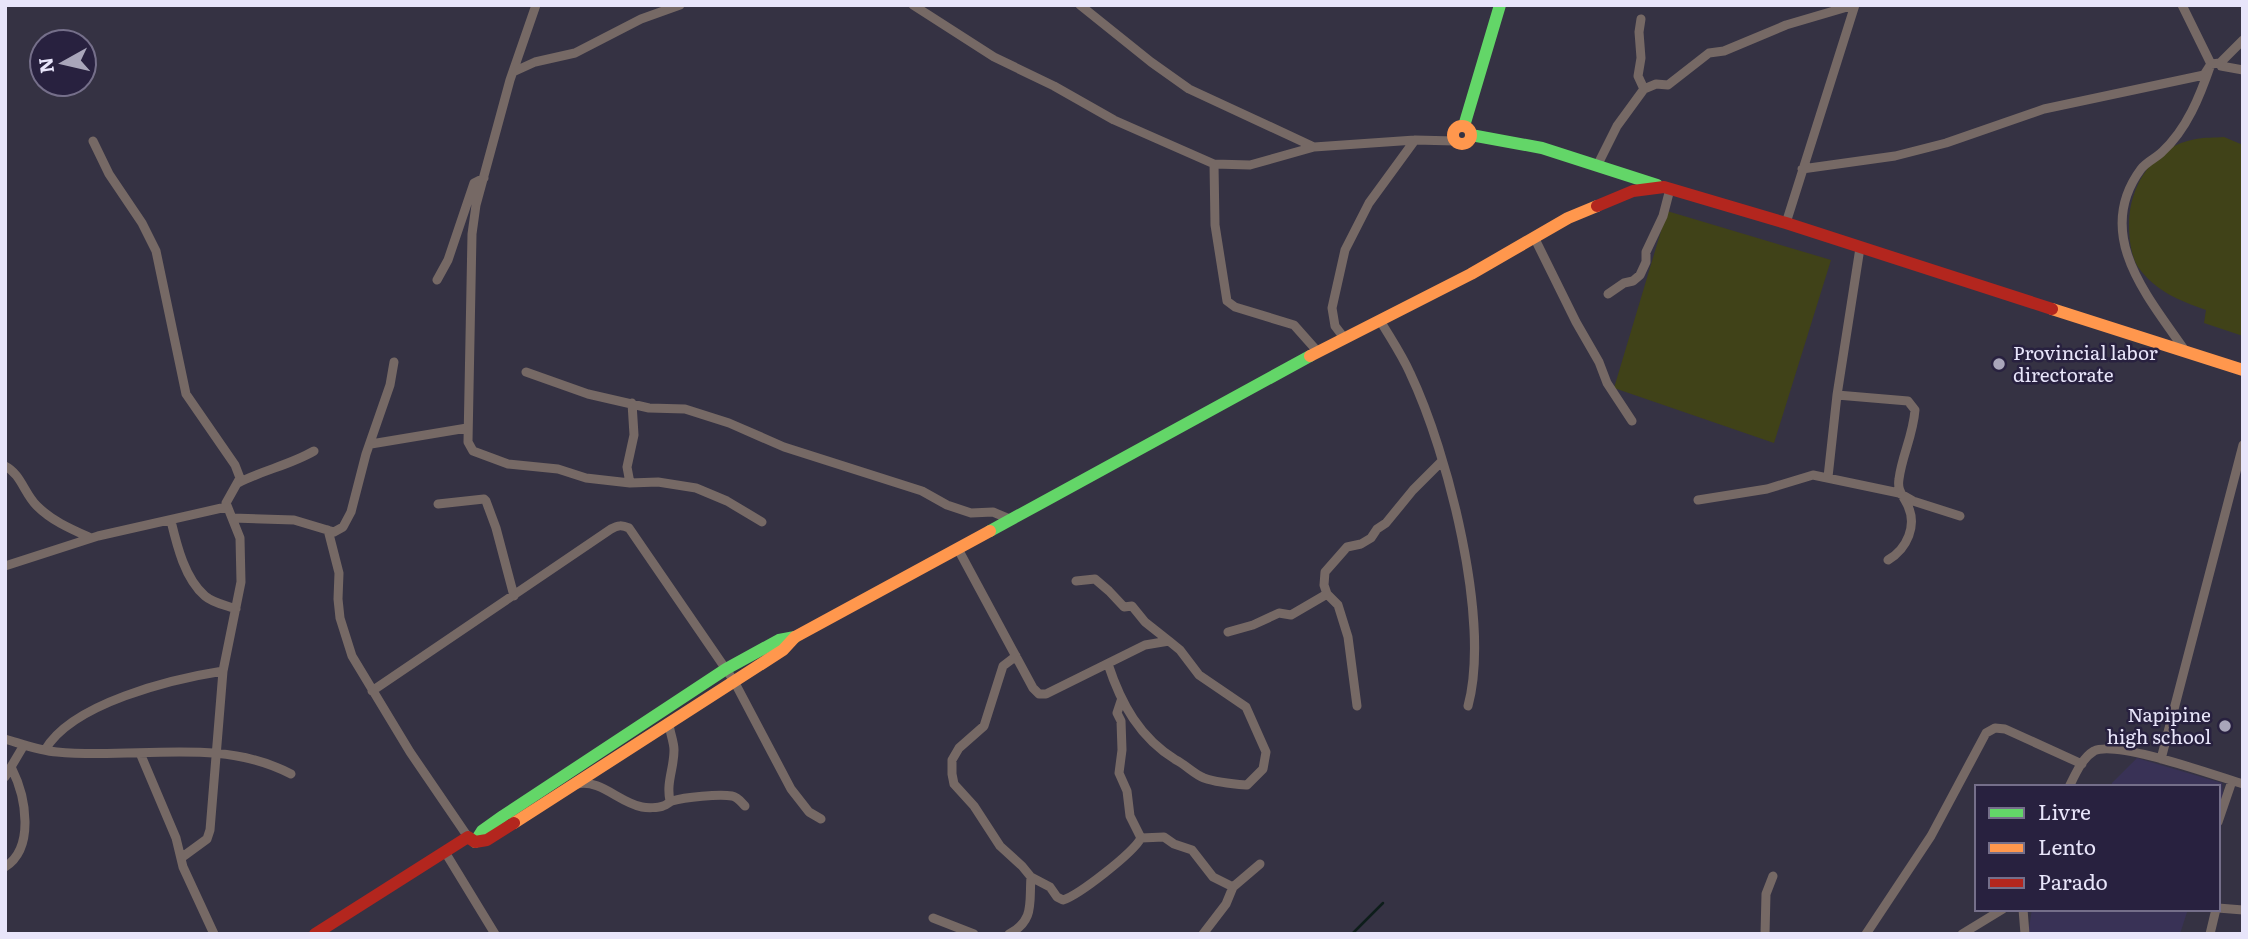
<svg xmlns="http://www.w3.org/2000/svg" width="2248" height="939" font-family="Literata,serif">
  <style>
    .built { fill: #393256 }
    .green { fill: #404218 }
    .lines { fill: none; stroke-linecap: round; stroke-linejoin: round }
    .stream { stroke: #0d1d1a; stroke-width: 2.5 }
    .street { stroke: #766965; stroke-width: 9 }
    .fast { stroke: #63d668; stroke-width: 12 }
    .slow { stroke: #ff974d; stroke-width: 12 }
    .jam { stroke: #b3261e; stroke-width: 12 }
    .poi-dot { fill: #a9a6ba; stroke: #28213f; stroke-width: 2.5 }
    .labels { text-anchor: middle; stroke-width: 5; stroke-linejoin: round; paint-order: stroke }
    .poi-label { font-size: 19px; fill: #e8e5fa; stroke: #28213f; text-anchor: start }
  </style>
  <rect width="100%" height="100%" fill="#353243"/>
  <path class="built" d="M2137,758L2222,783L2223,797L2218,815V787H2111L2112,783Z
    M2032,909H2188L2180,934H2028Z"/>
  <path class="green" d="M2224,137L2243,145V336L2204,323L2206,310C2180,301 2155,291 2138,267C2131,256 2129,238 2129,225C2129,185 2154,146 2196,139C2205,137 2215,138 2224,137Z
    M1667,211L1831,260L1774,443L1614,388Z"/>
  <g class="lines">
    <path class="stream" d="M1352,934L1383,903"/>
    <path class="street" d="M536,5L510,80L476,205L472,234L468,442L473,451L508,464L558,469L586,478L630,483L658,482L696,488L727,501L762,522
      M913,5L994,57L1054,86L1114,120L1214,164L1250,165L1314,147L1415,140L1455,141
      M1080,5L1151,62L1189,89L1314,147
      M2182,5L2211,64C2200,96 2187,129 2162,152C2156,158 2146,162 2141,169C2092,235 2149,298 2186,352
      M1641,19L1639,32L1641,58L1638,76L1644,89
      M2220,63L2221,66L2243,70
      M513,72L535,62L575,53L641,19L680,5
      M93,141L109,174L142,223L156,251L186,394L235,465L240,478L226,503L240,538L241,582L223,671L210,830L207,839L181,858
      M1214,164L1215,225L1227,301L1235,307L1294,325L1318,352
      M1598,164L1617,126L1644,89L1656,84L1668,85L1709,53L1724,51L1786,25L1854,5
      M1802,169L1895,156L1946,143L2044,109L2204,75L2211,64L2220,63L2243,40
      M1786,223L1855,5
      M1535,239L1576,322L1599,362L1607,383L1632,421
      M437,280L448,260L474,183L484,178
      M1608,294L1624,283L1633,281L1640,275L1646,262V252L1663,216L1670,189
      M1381,322C1391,339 1402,355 1410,373C1448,453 1491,621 1468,706
      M1345,339L1335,326L1332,308L1345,250L1369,203L1415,140
      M526,372L588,394L649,408L685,409L729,423L784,447L922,491L947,505L971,513L993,512L1012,520
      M1837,395L1908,401L1915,410C1913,436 1902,455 1899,479C1897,491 1903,495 1907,504C1918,525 1907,549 1888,560
      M371,444L467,428
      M5,466C21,474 24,493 37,506C52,521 71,529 91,538
      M1828,477L1837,395L1860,248
      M238,483C263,470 290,465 314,451
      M630,483L627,467L634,435L632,403
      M1698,500L1767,489L1813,475L1899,493L1913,501L1960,516
      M438,504L484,499L486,501L496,528L514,596
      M232,518L294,520L334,532L343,527L351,512L366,454L390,385L394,362
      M171,521C177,546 185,579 205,596C213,603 225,605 236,609
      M328,530L339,573L338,599L340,618L352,656L410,752L468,837
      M958,549L1033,688L1039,694H1046L1145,645L1169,641L1180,650L1199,675L1246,707L1266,752L1263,769L1247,785C1233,784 1218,783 1204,778C1194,774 1186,765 1176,760C1140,738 1121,704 1108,664
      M5,566L98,536L226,507
      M1076,581L1095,579L1109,591L1124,607L1132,606L1145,622L1169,641
      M1228,632L1253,625L1279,613L1291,615L1327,594
      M1016,656L1003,666L984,726L959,748L952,760V774L954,784L974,806L1000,846L1022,866L1031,877L1050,887L1057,897L1063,900C1079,895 1133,853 1141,838L1130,816L1127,791L1119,773L1122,750L1121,721L1117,713L1121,701
      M372,691L611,529C618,525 622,525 629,528L734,681L791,789L809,812L821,819
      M1357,706L1348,637L1338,605L1327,594L1324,585L1325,572L1347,547L1361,544L1371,538L1377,529L1386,523L1413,490L1442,461
      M669,722C669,731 674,741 674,750C674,769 666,782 670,801
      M5,739C22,744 40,751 57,752C135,760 219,736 291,774
      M45,750C72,703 172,679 223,671
      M140,753L176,838L183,867L214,934
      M2161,759L2243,445
      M5,777L24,745
      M577,784C601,779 618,802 642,807C647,808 658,808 663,806C667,805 669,802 672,801C685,797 719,794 732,796C738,797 741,802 745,806
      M2069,787C2075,775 2082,758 2094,751C2117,740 2216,776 2243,784
      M2218,822L2232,781
      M1141,838L1164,837L1174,844L1192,850L1213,877L1233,887
      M445,852L495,934
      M5,867C35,848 26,797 12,769
      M2218,908L2243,910
      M2023,909L2025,934
      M933,918L974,934
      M1009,934C1035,921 1029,902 1031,877
      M1203,934L1226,904L1233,887L1260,864
      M1765,934L1766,894L1773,876
      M1866,934L1931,836L1986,733L1995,728L2005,729L2082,764
      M1962,934L2003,909
      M2210,934L2216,909"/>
    <path class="fast" d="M1464,126L1500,5
      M1471,135L1542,148L1657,185
      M990,531L1310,356
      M475,842L482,831L503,816L726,669L779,640L795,637"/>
    <path class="slow" d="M1453 135a9 9 0 1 1 18 0a9 9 0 1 1-18 0Z
      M2052,309L2243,370
      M1310,356L1471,274L1568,218L1597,206
      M514,823L783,650L795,637L990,531"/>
    <path class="jam" d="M1597,206L1633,191L1664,187L1786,223L2052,309
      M315,934L468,837L475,842L487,840L514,823"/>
  </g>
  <g class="poi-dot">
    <circle cx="1999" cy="364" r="7"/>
    <circle cx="2225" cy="726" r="7"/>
  </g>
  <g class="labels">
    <g class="poi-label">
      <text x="2013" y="360">Provincial labor<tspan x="2013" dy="22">directorate</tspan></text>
      <text x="2211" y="722" text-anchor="end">Napipine<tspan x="2211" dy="22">high school</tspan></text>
    </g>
  </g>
  <rect width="2248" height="939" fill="none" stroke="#e8e5fa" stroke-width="14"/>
  <rect x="1975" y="785" width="245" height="126" fill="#28213f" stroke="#756f8a" stroke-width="2"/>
  <rect x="1989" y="808" width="35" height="10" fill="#63d668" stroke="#756f8a" stroke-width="2"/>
  <text x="2038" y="820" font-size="21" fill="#e8e5fa">Livre</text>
  <rect x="1989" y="843" width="35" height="10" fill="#ff974d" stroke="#756f8a" stroke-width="2"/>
  <text x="2038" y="855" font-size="21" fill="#e8e5fa">Lento</text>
  <rect x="1989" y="878" width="35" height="10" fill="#b3261e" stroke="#756f8a" stroke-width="2"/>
  <text x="2038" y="890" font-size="21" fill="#e8e5fa">Parado</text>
  <g transform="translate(63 63) rotate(262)"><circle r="33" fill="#28213f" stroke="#756f8a" stroke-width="2"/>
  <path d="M0-5L12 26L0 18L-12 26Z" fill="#a9a6ba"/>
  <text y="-10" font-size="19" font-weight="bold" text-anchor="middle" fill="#e8e5fa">N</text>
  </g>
</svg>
